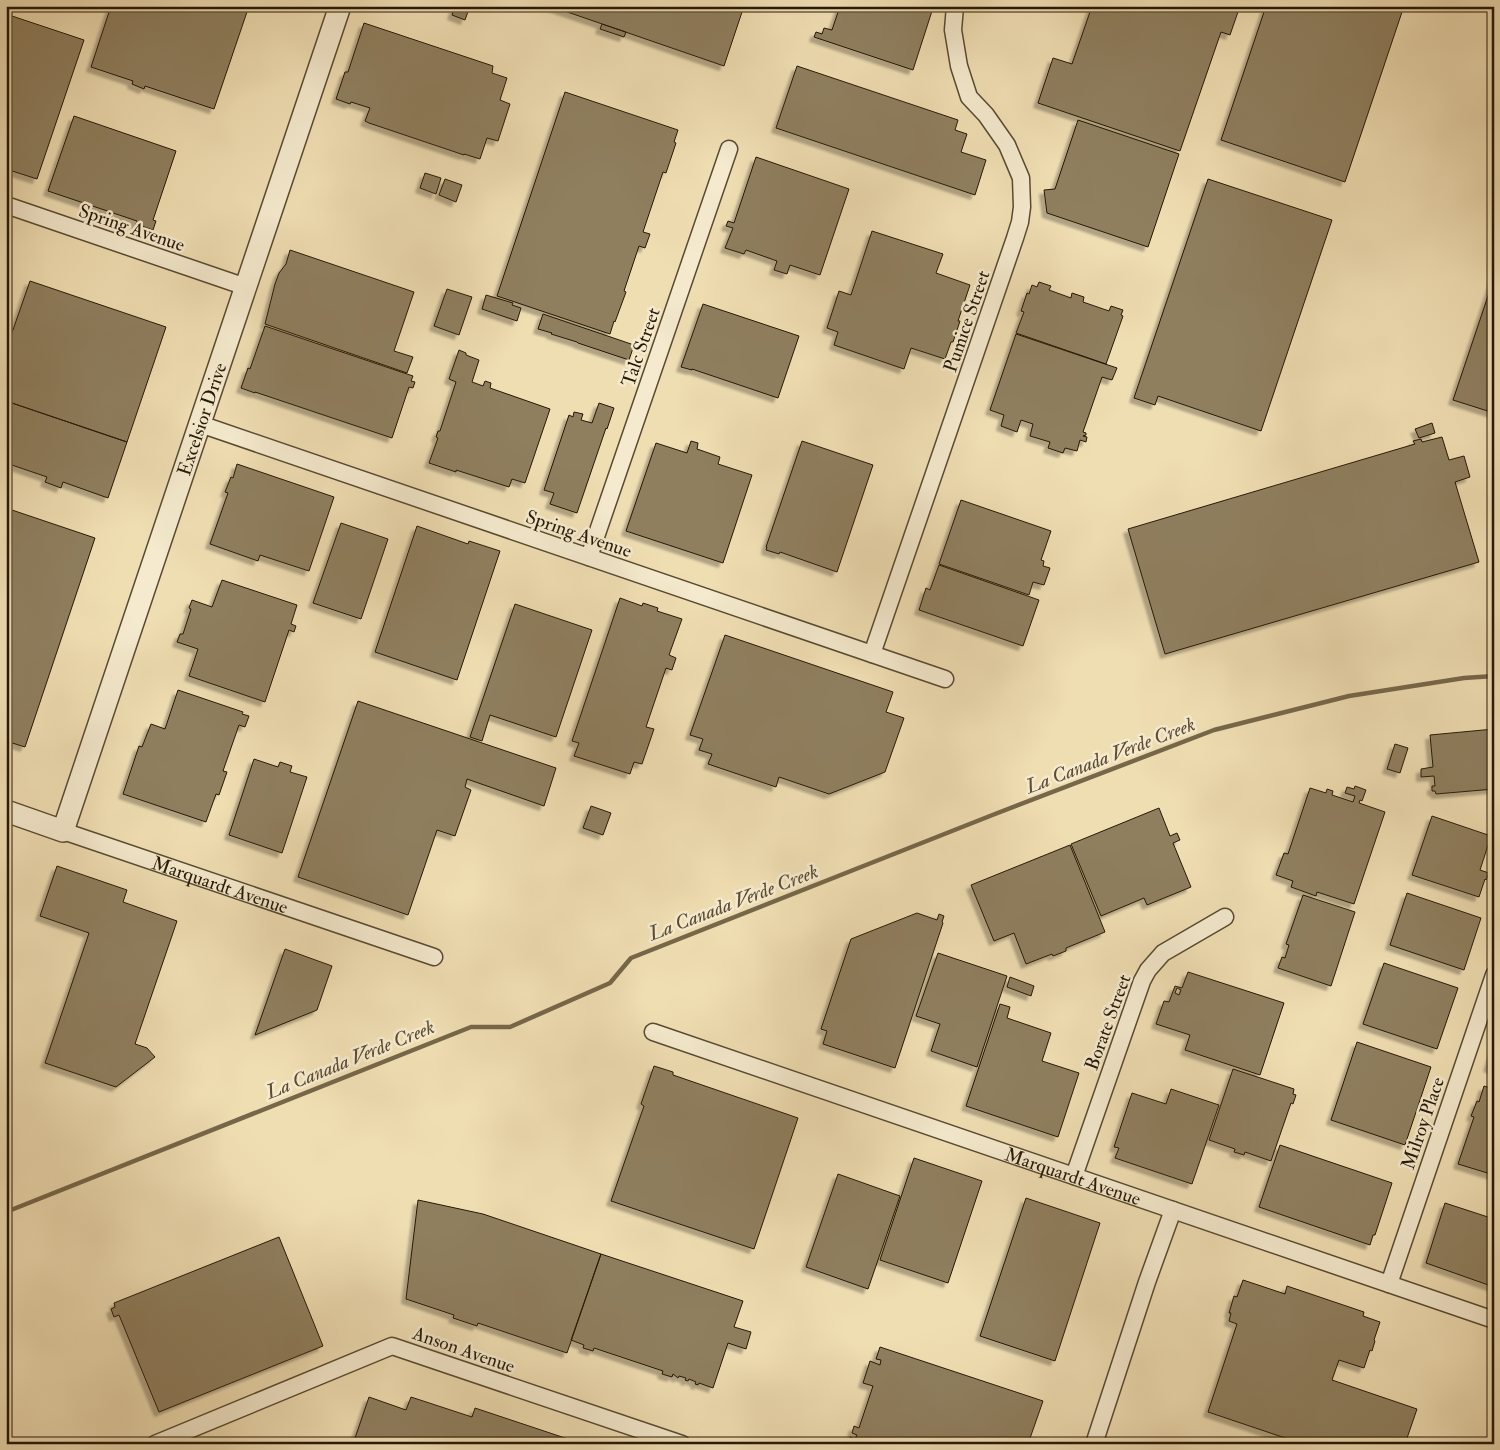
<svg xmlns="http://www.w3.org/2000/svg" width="1500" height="1450" font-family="'IM FELL Double Pica',serif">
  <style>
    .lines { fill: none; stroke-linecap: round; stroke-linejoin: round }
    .stream { stroke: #76674a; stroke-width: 4.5 }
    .building { fill: #8f7f5f; stroke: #261805; fill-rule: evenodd; filter: url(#shadow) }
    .minor-casing { stroke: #584a30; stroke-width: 19 }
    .tertiary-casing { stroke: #584a30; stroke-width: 24 }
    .minor { stroke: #f5eace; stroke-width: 16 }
    .tertiary { stroke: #f5eace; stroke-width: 21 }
    .labels { text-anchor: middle; stroke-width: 5; stroke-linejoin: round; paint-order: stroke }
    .street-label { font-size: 19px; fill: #261805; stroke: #f5eace }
    .water-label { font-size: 20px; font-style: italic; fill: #5b4c33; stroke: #f5eace }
  </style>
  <defs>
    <filter id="shadow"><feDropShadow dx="-4.5" dy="4.5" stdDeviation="1" flood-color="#0004"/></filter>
  </defs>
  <rect width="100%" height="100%" fill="#f0deb3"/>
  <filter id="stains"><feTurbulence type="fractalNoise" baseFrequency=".004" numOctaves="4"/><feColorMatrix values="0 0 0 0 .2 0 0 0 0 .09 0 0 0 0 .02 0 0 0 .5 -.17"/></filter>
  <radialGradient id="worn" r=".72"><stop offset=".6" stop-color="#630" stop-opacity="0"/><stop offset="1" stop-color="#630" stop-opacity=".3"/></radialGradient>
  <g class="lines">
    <path class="stream" d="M6,1212L471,1027H510L610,983L631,958L995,814L1214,730L1349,696L1464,678L1494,676"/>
  </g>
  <path class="building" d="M111,6H249L214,109L145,86L144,89L132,84L133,81L91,67Z
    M455,6H470L465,20L452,15Z
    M550,6H744L724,66Z
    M840,6H921V7L932,11L913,70L814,37L816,32L822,34L824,28L832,30Z
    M1092,6H1240L1230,35L1221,32L1180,151L1038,103L1053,58L1072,64Z
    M1266,6H1404L1345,182L1221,140Z
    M6,14L84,40L37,179L6,169Z
    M364,23L493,66L492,73L507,78L500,100L510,104L498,141L487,138L480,159L464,154V155L369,123L365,121L370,108L351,102L350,104L336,99L345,72H348Z
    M602,24L626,32L624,37L600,29Z
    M797,66L958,120L955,130L967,134L961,152L986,160L975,195L776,128Z
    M565,92L678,130L674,142L676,143L666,173L663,172L643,232L650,234L645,248L639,246L624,291L626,292L615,322L614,321L610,334L497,296Z
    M74,116L176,151L153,220L156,221L153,230L136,224L137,221L48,191Z
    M1078,120L1179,154L1148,247L1047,213L1044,190L1055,189Z
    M756,157L849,189L820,275L790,265L787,274L774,270L777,261L746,250L744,254L725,248L733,228L726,226L728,221L734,223Z
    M425,173L441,178L436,194L420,188Z
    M445,179L462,185L456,202L439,195Z
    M1208,179L1332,220L1261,431L1158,396L1155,405L1134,398Z
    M872,231L943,254L936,273L970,285L958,321H960L953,342H951L945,359L911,348L904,369L834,345L838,332L827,328L839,291L851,295Z
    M290,250L414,292L394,351L413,357L407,373L265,324L275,284L279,273L286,264Z
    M1494,278V413L1453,400Z
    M30,281L166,327L127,442L6,401V350Z
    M1039,282L1051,286L1049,290L1071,298L1072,293L1084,297L1083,302L1109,311L1111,306L1123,310L1121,315L1123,316L1106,364L1016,333L1024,312L1021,311L1027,293L1029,294L1032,285L1037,287Z
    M447,289L472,297L459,335L434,326Z
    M486,295L513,303L512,305L521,308L517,321L482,309Z
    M703,304L799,336L778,398L692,369V370L681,367Z
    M543,314L634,345L629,360L578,343L577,342L551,334L552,333L538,329Z
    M265,326L413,376L411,381L415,382L413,388L409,387L392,438L255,392V393L241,388L248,368L250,369Z
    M1016,334L1117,368L1112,380L1102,377L1083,432L1086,433V435L1083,436L1087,437L1086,442L1080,440L1077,451L1065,448L1063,453L1048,448L1050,442L1030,436L1033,424L1021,420L1017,432L1001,426L1004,415L990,410Z
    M459,350L466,353V355L479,360L472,382L483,386L485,381L491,383L490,388L550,409L525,483L512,479L509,487L456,470V472L429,463L438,438L436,437L438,431H440L456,382L449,379Z
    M6,401L127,442L108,498L63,482L61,488L45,482L47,477L6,463Z
    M599,403L614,408L607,429L606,428L577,513L550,504L554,493L544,490L569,415L573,417L574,412L583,414L581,420L592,423Z
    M1432,423L1435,433L1419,438L1415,429Z
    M1442,437L1449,460L1464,456L1470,477L1455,482L1479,562L1165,654L1128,529L1415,444L1413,441L1421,439L1422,442Z
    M691,441L698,443L697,449L720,457L718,464L752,475L723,563L626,531L656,443L687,453Z
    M802,441L873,465L837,572L780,552L779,554L766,550L767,547H766Z
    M237,464L334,497L309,571L260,555L258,561L210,544L228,493L225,492L231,477L233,478Z
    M961,500L1051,531L1041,560L1044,561L1043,566L1050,568L1044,585L1033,582L1029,595L939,564Z
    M6,508L95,538L25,747L6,741Z
    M341,523L388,539L361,619L313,603Z
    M417,526L468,544L469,541L500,551L457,680L375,652Z
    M939,565L1039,600L1023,646L919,610L926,588L930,590Z
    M222,580L297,605L291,624L296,626L294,632L289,630L265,702L189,676L198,649L177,642L180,634H183L191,609L189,608L192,600L212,607Z
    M620,598L642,606L643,603L658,608L657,611L682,619L669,655L676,658L672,670L666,668L646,727L654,729L642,764L634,762L630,774L574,756L579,743L572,741Z
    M515,604L592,630L556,737L490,715L482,741L470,737Z
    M725,635L893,692L886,712L904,718L885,772L829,794L779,777L776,787L708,764L712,754L699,750L703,739L690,735Z
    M178,690L243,712L242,714L249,716L245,727L239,725L223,771L227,772L219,795L216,794L206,822L123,794L139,746L142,747L151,724L165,729Z
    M358,701L556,768L544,806L467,779L465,787L471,790L455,836L437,830L408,915L298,877Z
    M1494,729V789L1436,794L1435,791H1432V786H1435L1434,776L1421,777V769L1433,767L1430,735Z
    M1395,744L1408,748L1400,773L1387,769Z
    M254,759L278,767L280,762L292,766L290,772L307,777L282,853L229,835Z
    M1355,786L1366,790L1362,801L1360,800L1359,803L1385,812L1354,904L1317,892L1316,896L1291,887L1293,881L1276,875L1284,853L1288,854L1310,788L1326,793L1327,789L1333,791L1332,795L1353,802L1355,796L1345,793L1347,787L1354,789Z
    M591,806L611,813L603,835L583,828Z
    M1159,808L1170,836L1177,833L1180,840L1173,843L1191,887L1147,905L1144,898L1101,916L1071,844Z
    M1432,816L1491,836L1480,870L1489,873L1486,880L1485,879L1479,897L1412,875Z
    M1070,845L1105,932L1066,948V951L1053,956L1052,954L1026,964L1014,933L994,941L971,885Z
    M57,866L127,890L123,902L177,921L135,1044L147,1048L155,1057L116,1087L45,1063L89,933L40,916Z
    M1407,893L1481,918L1464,970L1390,945Z
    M1303,895L1355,912L1331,986L1278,968L1282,957L1285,958L1289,945L1286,944Z
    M917,913L937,920L939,914L944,916L942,922L943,923L895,1068L823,1044L827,1031L821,1029L851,939Z
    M285,949L332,966L317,1010L255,1035Z
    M938,953L1007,976L977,1067L931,1051L940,1024L916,1016Z
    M1384,963L1458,988L1437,1049L1363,1024Z
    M1188,972L1284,1003L1260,1075L1185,1050L1190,1035L1156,1024L1164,1001L1169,1002L1175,986L1182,988ZM1177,988L1181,990L1179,995L1175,993Z
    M1010,977L1034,986L1031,996L1007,987Z
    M1000,1004L1010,1007L1007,1018L1051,1033L1042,1061L1079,1073L1058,1137L966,1106Z
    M1357,1042L1431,1067L1405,1145L1331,1120Z
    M1494,1049V1069L1488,1067Z
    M654,1066L673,1072V1075L798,1118L754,1249L611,1201L644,1106L641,1104Z
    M1233,1069L1294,1089L1293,1094L1296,1095L1293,1104L1291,1103L1271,1161L1245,1152L1244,1155L1234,1152L1235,1149L1209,1140Z
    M1484,1086L1494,1089V1175L1458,1164L1474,1117L1471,1116L1477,1101L1479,1102Z
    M1171,1089L1219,1105L1192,1184L1115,1158L1119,1148L1114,1147L1132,1093L1166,1104Z
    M1280,1145L1392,1183L1375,1235H1373L1370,1245L1259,1207Z
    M914,1158L982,1181L948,1283L880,1260Z
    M838,1174L900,1196L868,1289L806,1267Z
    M1026,1198L1100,1223L1055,1361L980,1336Z
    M418,1200L483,1214L601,1254L567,1353L478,1323L477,1326L453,1318L454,1315L406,1299Z
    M1445,1203L1494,1219V1287L1426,1263Z
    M279,1237L323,1346L159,1412L119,1315L114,1317L111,1309L115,1307L114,1303Z
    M601,1254L743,1301L734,1327L751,1332L746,1349L728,1343L713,1388L699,1383L698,1385L695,1384L696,1382L689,1379L688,1381L685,1380L686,1378L679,1376L678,1378L673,1374L672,1377L662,1374L663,1371L594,1348L593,1351L583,1348L584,1345L571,1340Z
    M1243,1280L1285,1294L1287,1286L1364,1312L1363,1316L1380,1322L1374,1340L1375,1341L1372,1351L1370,1350L1364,1368L1339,1360L1332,1380L1417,1409L1405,1444H1303L1208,1412L1237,1324L1229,1321L1231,1313H1229L1234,1296L1237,1297Z
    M880,1347L1043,1401L1028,1444H848L850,1437L855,1439L857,1435L852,1433L854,1426L859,1428L873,1386L863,1383L870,1361L880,1365L881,1360L876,1359Z
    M369,1397L406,1410L411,1397L472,1417L475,1408L583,1444H353Z"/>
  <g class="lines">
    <defs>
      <g id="minor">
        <path d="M6,205L246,287"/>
        <path d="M200,424L945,679"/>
        <path d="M589,557L729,149"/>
        <path d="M872,654L1015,238L1020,222L1022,207L1021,178L1007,145L986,115L969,97L959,66L953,30L955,6"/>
        <path id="s1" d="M63,831L434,957"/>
        <path id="s2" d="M653,1032L1494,1320"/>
        <path d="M1074,1176L1142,981L1148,970L1163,953L1225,917"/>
        <path d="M1389,1284L1494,975"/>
        <path d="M155,1444L392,1346L682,1444"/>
        <path d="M1094,1444L1147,1282L1173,1210"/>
      </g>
      <g id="tertiary">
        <path id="s3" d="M6,811L63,831L340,6"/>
      </g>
    </defs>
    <use href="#minor" class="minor-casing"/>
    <use href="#tertiary" class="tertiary-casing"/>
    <use href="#minor" class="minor"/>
    <use href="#tertiary" class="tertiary"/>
  </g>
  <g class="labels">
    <g class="street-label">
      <text transform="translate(132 227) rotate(19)" y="7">Spring Avenue</text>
      <text transform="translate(966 321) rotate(-71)" y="7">Pumice Street</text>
      <text transform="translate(640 347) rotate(-71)" y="7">Talc Street</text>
      <text dy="7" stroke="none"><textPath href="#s3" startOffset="495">Excelsior Drive</textPath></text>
      <text transform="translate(579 533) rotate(19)" y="7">Spring Avenue</text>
      <text dy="7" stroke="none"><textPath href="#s1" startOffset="166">Marquardt Avenue</textPath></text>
      <text transform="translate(1107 1022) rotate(-70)" y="7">Borate Street</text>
      <text transform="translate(1422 1123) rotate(-71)" y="7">Milroy Place</text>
      <text dy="7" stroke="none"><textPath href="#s2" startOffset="444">Marquardt Avenue</textPath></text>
      <text transform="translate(464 1349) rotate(19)" y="7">Anson Avenue</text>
    </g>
    <g class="water-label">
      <text transform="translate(1110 755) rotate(-21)" y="7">La Canada Verde Creek</text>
      <text transform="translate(733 902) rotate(-21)" y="7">La Canada Verde Creek</text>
      <text transform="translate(350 1059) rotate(-22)" y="7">La Canada Verde Creek</text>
    </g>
  </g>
  <rect width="1500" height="1450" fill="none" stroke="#f0deb3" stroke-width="25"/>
  <rect x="8" y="8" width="1485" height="1435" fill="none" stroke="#261805" stroke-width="2.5"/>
  <rect x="12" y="12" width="1475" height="1425" fill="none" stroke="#261805"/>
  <rect width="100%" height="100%" filter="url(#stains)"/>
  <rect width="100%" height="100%" fill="url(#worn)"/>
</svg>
